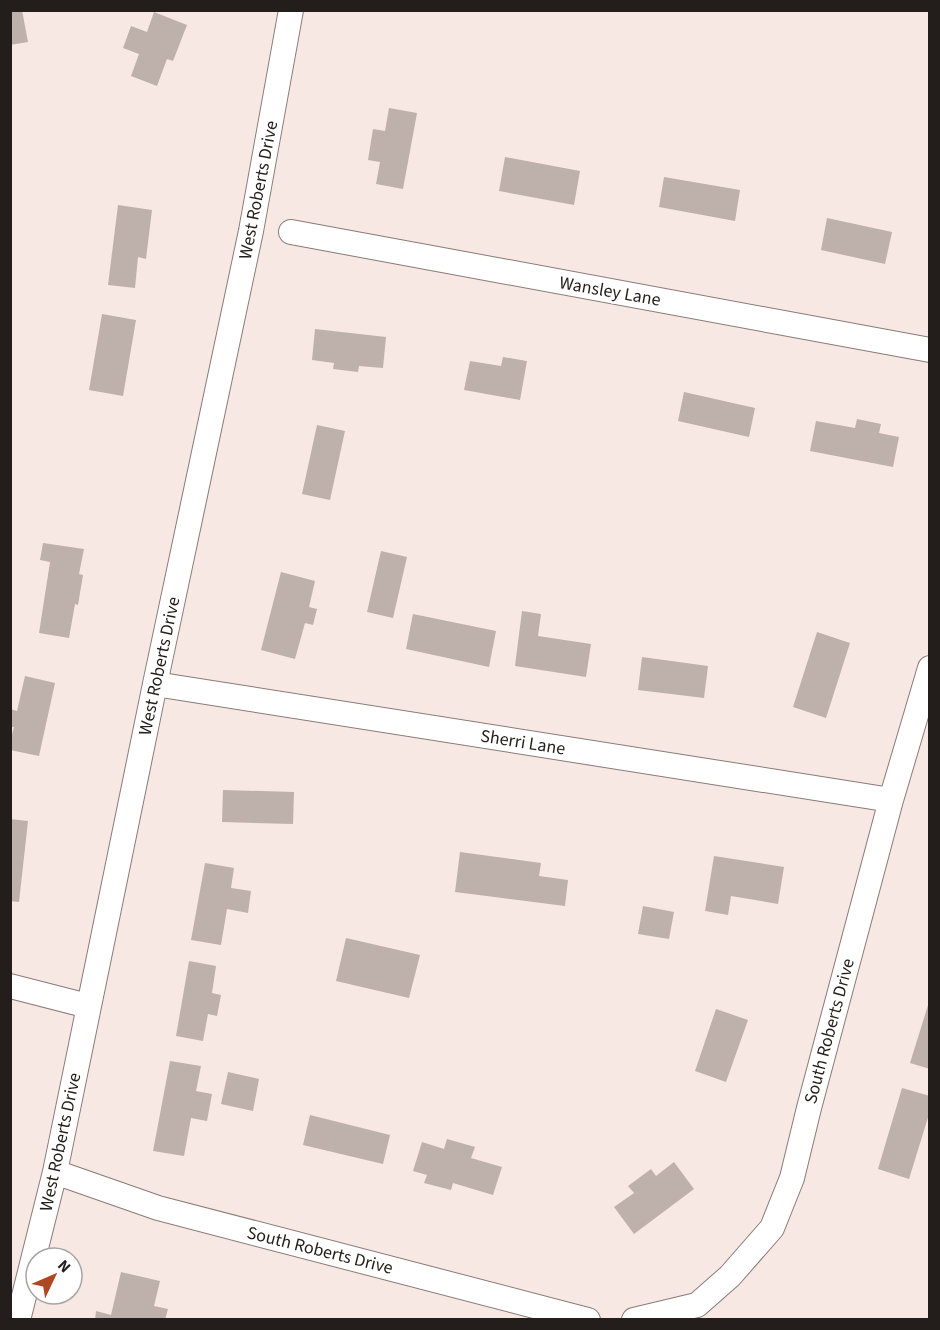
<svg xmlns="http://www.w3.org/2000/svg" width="940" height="1330" font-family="'Source Sans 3',sans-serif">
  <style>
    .building { fill: #beb0ab }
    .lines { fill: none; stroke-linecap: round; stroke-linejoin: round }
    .street-casing { stroke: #897b77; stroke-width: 26 }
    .street { stroke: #fff; stroke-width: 24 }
    .labels { text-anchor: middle; stroke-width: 4.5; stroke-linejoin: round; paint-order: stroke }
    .street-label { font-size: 18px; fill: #231e1c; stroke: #fff }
  </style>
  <rect width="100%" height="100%" fill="#f7e8e3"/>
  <path class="building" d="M10,10H22L28,42L10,45Z
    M154,12L187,25L173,61L167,59L157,86L131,76L139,54L123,48L131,26L147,32Z
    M389,108L417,113L403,189L376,184L380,162L368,160L373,129L385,131Z
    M505,157L580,171L574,205L499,191Z
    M664,177L740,190L735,221L659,207Z
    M118,205L152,210L146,259L138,257L135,288L108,285Z
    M827,218L892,232L885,264L821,250Z
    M102,314L136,320L123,396L89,390Z
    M315,329L386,337L383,368L359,366L358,372L333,369L334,363L312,360Z
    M503,357L527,361L520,400L464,390L470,361L501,366Z
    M684,392L755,408L749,437L678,421Z
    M857,419L881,424L879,433L899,437L893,467L810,451L816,421L855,428Z
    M317,425L345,431L330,500L302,494Z
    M43,543L84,549L79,574L83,575L78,605L75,604L69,638L39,633L50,562L40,560Z
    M381,551L407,557L393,618L367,612Z
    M281,572L315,581L309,607L317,609L313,625L305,623L295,659L261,650Z
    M522,611L541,614L538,636L591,644L586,677L515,666Z
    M413,614L496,631L489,667L406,649Z
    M817,632L850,643L826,718L793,707Z
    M642,657L708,666L704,698L638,690Z
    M25,676L55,683L39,756L10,750V742L14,727H10V709L17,711Z
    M223,790L294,792L293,824L222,822Z
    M10,819L28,821L19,902L10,901Z
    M460,852L541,863L539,876L568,880L565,906L455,892Z
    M714,856L784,867L778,904L731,896L728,915L705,911Z
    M205,863L234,868L231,888L251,891L248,913L227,909L221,945L191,940Z
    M643,906L674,912L669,939L638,934Z
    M346,938L420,955L409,998L336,981Z
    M189,961L216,966L212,993L221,995L217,1016L208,1014L203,1041L176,1036Z
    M929,1002L930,1003V1069L910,1063Z
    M716,1009L748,1020L726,1082L695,1071Z
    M170,1061L201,1066L196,1091L212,1094L207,1121L191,1118L184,1156L153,1151Z
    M228,1072L259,1079L253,1111L221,1104Z
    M902,1088L930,1096V1111L909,1179L878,1169Z
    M310,1115L390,1135L383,1164L303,1145Z
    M447,1139L475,1147L471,1158L502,1167L493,1195L453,1183L451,1190L424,1183L427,1175L413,1171L422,1142L444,1149Z
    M674,1162L694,1189L634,1234L614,1207L634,1193L628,1186L651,1169L656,1176Z
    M121,1272L160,1281L154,1306L168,1309L165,1320H95L96,1311L111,1315Z"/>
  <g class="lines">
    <defs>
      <path id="street" d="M291,232L930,350
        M155,684L891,800
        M10,986L88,1006
        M55,1172L158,1208L588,1320
        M18,1320L55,1172L155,684L251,231L291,10
        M634,1320L697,1305L730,1276L772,1228L792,1178L809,1108L891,800L930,668"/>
    </defs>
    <use href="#street" class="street-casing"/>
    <use href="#street" class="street"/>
  </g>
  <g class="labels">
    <g class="street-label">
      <text transform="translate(258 190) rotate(-79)" y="6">West Roberts Drive</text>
      <text transform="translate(610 291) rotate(10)" y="6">Wansley Lane</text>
      <text transform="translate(159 666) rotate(-78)" y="6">West Roberts Drive</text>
      <text transform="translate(523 742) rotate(9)" y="6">Sherri Lane</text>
      <text transform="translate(829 1031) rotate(-75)" y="6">South Roberts Drive</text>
      <text transform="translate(60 1142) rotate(-78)" y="6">West Roberts Drive</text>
      <text transform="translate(320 1250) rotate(14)" y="6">South Roberts Drive</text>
    </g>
  </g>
  <rect width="940" height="1330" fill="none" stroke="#231e1c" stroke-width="24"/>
  <g transform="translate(54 1276) rotate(46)"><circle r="28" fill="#ffffff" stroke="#a7a5a4" stroke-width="1.5"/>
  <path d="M0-4.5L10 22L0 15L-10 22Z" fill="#ae4723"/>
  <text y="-9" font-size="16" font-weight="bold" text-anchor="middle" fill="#231e1c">N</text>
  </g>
</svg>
